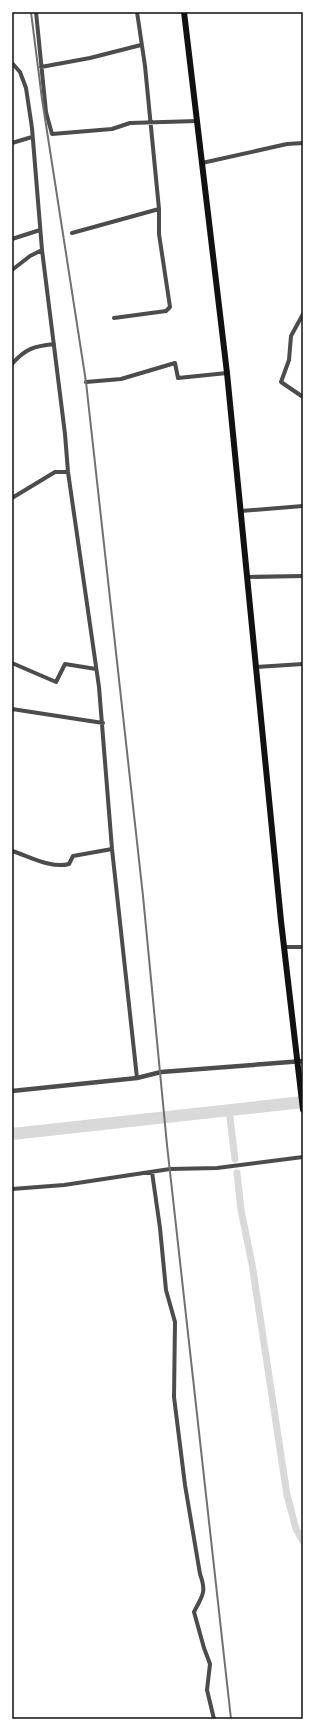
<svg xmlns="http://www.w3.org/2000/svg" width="315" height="1731" font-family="Figtree,sans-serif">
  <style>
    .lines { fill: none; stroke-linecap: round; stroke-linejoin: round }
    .canal { stroke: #d9d9d9; stroke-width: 7 }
    .river { stroke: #d9d9d9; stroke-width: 12 }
    .minor { stroke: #4c4c4c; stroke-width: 4 }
    .tertiary { stroke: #4c4c4c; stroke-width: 4.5 }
    .trunk { stroke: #111; stroke-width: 6 }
    .rail { stroke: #707070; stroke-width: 2 }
    .neatline { fill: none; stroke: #111; stroke-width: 1.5 }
  </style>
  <rect width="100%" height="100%" fill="#fff"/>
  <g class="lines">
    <path class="canal" d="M229,1110L235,1159
      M237,1173L241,1210L252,1264L287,1495L296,1529L303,1541"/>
    <path class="river" d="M12,1134L303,1102"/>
    <path class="minor" d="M36,12L46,112L52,134L112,129L130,123L197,121
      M12,63L20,72L26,88L32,128L42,250L65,434L68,472L99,687L112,849L137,1078
      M41,67L90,58L141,45
      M12,143L32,137
      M202,163L287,144L303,143
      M72,233L159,209
      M12,239L40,230
      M12,270L30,256L42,250
      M303,314L291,336L289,360L281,382L303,397
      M114,318L166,311L170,307L159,234V209L145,66L137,12
      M12,364C25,349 34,346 54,344
      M86,382L121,379L175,363L178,378L227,373
      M12,498L55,472H68
      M241,511L303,506
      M247,577L303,576
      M12,663L56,682L65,664L96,669
      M256,667L303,664
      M12,709L103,723
      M12,851C29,856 51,869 69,864L73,856L112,849
      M284,947H303
      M152,1172L160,1228L166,1290L175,1322L174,1397L185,1485L200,1574C207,1593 202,1596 194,1612L204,1648L210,1664L207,1690L214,1719
      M12,1189L64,1185L170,1169L217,1168L303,1157"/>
    <path class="tertiary" d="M12,1091L137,1078L161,1072L303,1061"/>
    <path class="trunk" d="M184,12L227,373L281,921L303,1110"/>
    <path class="rail" d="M31,12L42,99L86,382L143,896L167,1145L231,1719"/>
  </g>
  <rect width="315" height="1731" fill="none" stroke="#ffffff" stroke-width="26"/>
  <rect x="13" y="13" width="289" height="1705" class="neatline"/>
</svg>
